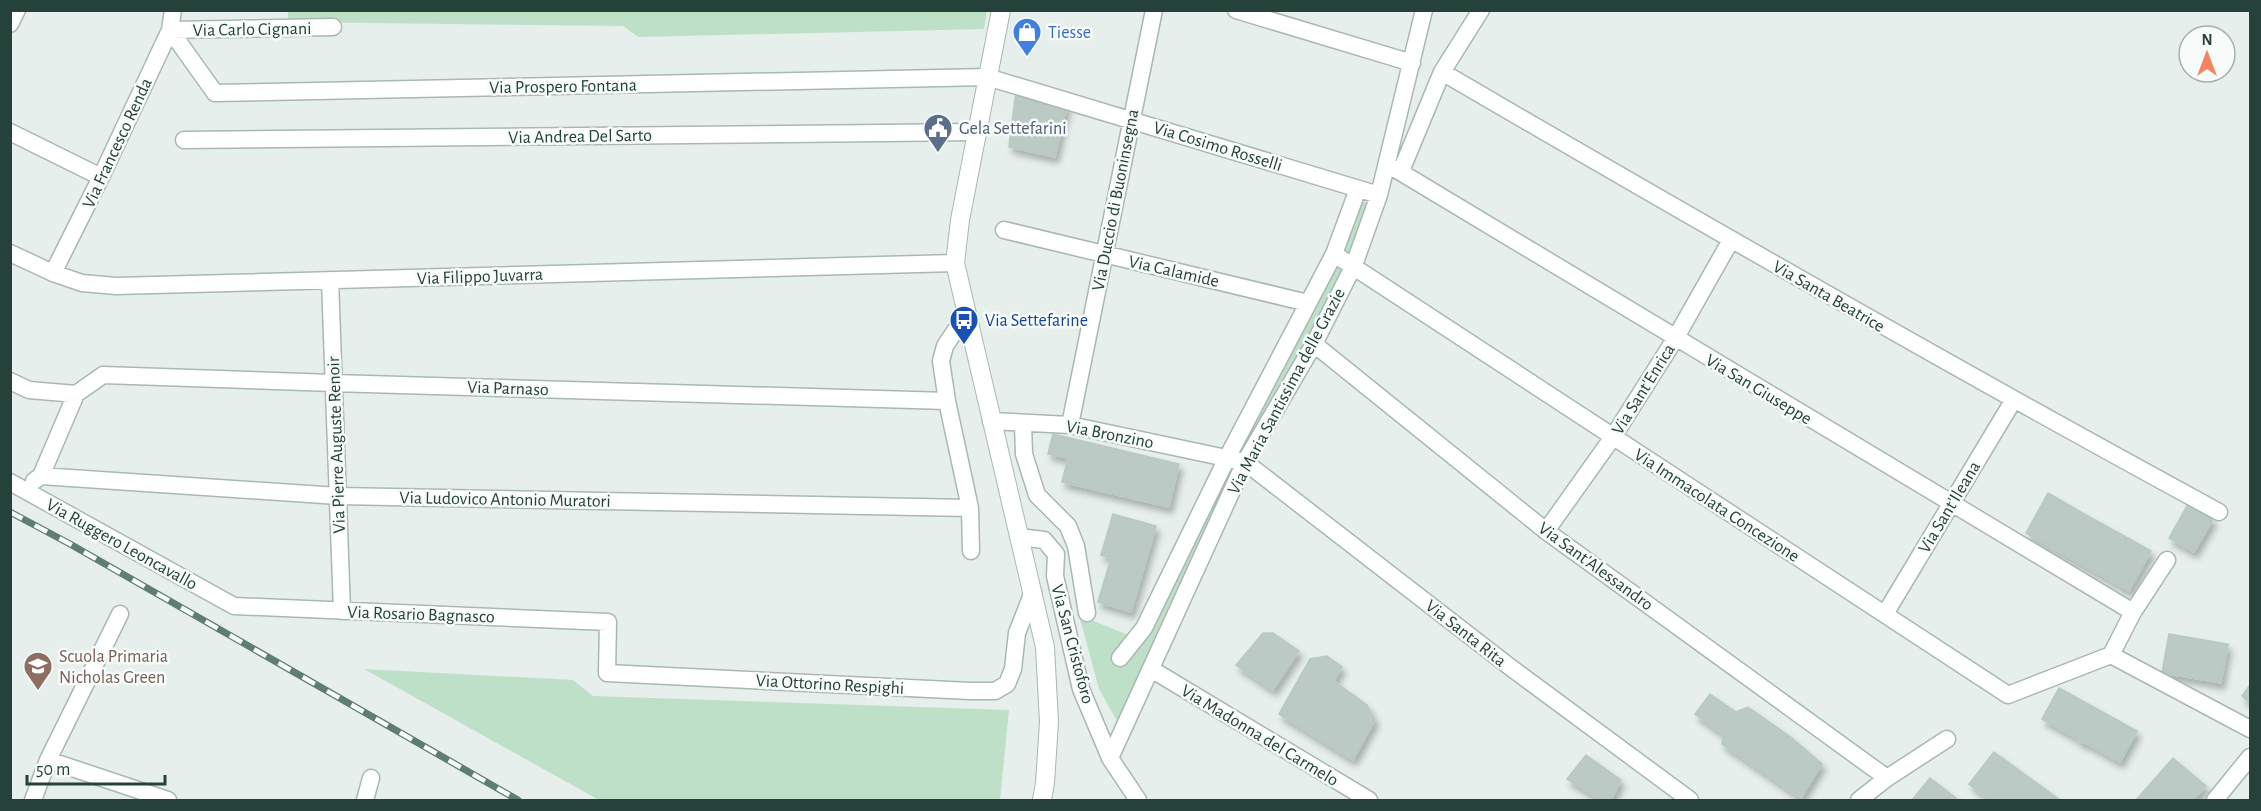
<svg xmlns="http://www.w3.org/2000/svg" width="2261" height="811" font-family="'Alegreya Sans',sans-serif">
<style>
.green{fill:#bfe0c8}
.building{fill:#bbcac4;stroke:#b8c9c2;stroke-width:1.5;filter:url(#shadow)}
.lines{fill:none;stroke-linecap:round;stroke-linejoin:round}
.minor-casing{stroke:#a8b8b2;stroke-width:19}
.tertiary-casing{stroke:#a8b8b2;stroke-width:20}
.minor{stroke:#fff;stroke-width:16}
.tertiary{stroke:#fff;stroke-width:18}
.rail-casing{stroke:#5f7d75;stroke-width:7}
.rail{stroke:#f7fbf9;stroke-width:4.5;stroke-dasharray:14;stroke-linecap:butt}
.labels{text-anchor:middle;stroke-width:5;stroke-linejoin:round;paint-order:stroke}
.street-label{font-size:18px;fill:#24423a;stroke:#f7fbf9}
.shop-label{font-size:18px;fill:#366cbe;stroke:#f7fbf9;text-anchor:start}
.service-label{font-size:18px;fill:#4e5e75;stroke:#f7fbf9;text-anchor:start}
.transit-label{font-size:18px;fill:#164399;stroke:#f7fbf9;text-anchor:start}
.education-label{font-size:18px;fill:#785e54;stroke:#f7fbf9;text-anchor:start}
</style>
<defs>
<filter id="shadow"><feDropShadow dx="3.5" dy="6" stdDeviation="3" flood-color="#0004"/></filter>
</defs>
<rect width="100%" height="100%" fill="#e6efeb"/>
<path class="green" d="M 288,10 L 987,11 L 984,29 L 638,37 L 623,26 L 288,22 Z
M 1362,201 L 1371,205 L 1350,253 L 1341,249 Z
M 1336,264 L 1346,270 L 1249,444 L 1242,439 Z
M 1227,468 L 1236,471 L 1117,721 L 1099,689 L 1079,615 L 1143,641 Z
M 364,669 L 573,680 L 593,696 L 1009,710 L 1000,800 L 599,800 Z"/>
<path class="building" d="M 1016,92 L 1067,105 L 1055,157 L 1009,147 Z
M 1053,434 L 1179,464 L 1169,507 L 1062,482 L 1068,458 L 1048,454 Z
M 2048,493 L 2086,515 L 2063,554 L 2026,533 Z
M 2188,504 L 2213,519 L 2194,552 L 2169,538 Z
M 1113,514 L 1156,526 L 1131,612 L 1098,602 L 1111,558 L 1101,555 Z
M 2086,515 L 2128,538 L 2106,578 L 2063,554 Z
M 2128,538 L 2151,551 L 2129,591 L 2106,578 Z
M 1263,633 L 1273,633 L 1299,651 L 1273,690 L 1236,665 Z
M 2169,634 L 2228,644 L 2221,683 L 2162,673 Z
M 1327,656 L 1342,667 L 1334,681 L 1367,705 L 1375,720 L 1353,760 L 1279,714 L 1310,659 Z
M 2250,685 L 2250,703 L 2242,696 Z
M 2059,688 L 2137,731 L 2120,762 L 2086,743 L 2081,743 L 2077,738 L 2042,719 Z
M 1710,694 L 1736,712 L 1748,707 L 1792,738 L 1822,764 L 1801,798 L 1722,744 L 1723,734 L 1695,714 Z
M 1994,752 L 2060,800 L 1991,800 L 1969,784 Z
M 1586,755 L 1621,780 L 1611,800 L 1602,800 L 1567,779 Z
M 2173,758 L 2206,786 L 2193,800 L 2136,800 Z
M 1930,778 L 1956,798 L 1954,800 L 1912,800 Z"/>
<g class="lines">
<g class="minor-casing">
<path id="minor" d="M 1236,10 L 1412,63
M 10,24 L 17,10
M 170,30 L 215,93 L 987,77 L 1379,195
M 170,30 L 333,27
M 1442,72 C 1699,222 1957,370 2219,512
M 10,132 L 101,177
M 184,140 L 977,132
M 1387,164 L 2133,612
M 1401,171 L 1442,72 L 1481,10
M 1004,230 L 1308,303
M 10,253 L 53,273 L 82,283 L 116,286 L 955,263
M 1334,254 L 2008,695 L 2111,655
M 53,273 L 101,177 L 170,30 L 173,10
M 330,280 L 342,611
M 968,323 L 955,331 L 945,346 L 941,361 L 947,401 L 970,508 L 971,551
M 1314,344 L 1546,531 L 1887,778
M 10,381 L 29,390 L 76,394 L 103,375 L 333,383 L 947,401
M 991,421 L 1070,425 L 1245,462 L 1510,667 L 1690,800
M 1023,423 L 1024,454 L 1037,495 L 1068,526 L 1076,546 L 1087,613
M 1070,425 L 1154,10
M 41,476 L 338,496 L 970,508
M 34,481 L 41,476 L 76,394
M 10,482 L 234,606 L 608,622 L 607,673 L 970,691 L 995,691 L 1007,684 L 1013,669 L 1017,633 L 1033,592
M 1546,531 L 1613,437 L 1675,339 L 1731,240
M 1019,537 L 1044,540 L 1056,554 L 1055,576 L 1081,689 L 1110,758 L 1138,800
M 2167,560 L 2133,612 L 2111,655 L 2250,729
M 1885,614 L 2013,401
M 1120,658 L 1144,628 L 1227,458 L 1334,254 L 1358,189
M 1151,669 L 1369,800
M 1110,758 L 1245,462 L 1314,344 L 1354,265 L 1379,195 L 1424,10
M 48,760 L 168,800
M 33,800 L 48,760 L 120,614
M 365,800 L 371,778
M 1859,800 L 1887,778 L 1947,739
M 2215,800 L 2250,757"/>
</g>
<g class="tertiary-casing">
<path id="tertiary" d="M 1001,10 L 960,220 L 955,263 L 1045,647 L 1049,722 L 1045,783 L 1042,800"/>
</g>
<use href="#minor" class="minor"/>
<use href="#tertiary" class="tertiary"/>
<g class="rail-casing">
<path id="rail" d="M 10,512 L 70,544 L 518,800"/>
</g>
<use href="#rail" class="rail"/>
</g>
<defs>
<g id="shop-pin" transform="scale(1.5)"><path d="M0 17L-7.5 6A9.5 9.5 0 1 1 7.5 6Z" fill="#3f7fe0" stroke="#f7fbf9"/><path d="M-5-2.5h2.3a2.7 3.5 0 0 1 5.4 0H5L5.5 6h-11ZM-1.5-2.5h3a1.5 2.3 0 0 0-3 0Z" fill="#fff"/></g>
<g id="civic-pin" transform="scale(1.5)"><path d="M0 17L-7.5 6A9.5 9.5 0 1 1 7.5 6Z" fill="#5c6f8a" stroke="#f7fbf9"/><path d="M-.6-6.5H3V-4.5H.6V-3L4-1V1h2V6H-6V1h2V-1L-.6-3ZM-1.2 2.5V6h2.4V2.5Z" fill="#fff"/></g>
<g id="bus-pin" transform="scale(1.5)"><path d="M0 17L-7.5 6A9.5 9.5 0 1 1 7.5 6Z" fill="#1a4fb4" stroke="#f7fbf9"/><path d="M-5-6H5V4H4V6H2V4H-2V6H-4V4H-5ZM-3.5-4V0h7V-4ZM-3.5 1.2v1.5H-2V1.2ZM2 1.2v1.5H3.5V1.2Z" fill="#fff"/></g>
<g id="school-pin" transform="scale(1.5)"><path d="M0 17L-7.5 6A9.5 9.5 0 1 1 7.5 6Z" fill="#8d6e63" stroke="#f7fbf9"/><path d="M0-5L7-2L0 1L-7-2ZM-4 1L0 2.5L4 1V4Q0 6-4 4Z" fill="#fff"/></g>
</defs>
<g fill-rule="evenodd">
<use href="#shop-pin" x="1027" y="32"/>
<use href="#civic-pin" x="938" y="128"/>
<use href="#bus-pin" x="964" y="320"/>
<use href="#school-pin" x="38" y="666"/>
</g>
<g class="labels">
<g class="street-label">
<text transform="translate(252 29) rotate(-1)" y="6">Via Carlo Cignani</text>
<text transform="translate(563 86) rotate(-1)" y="6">Via Prospero Fontana</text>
<text transform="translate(580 136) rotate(-1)" y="6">Via Andrea Del Sarto</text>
<text transform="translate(117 143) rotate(-65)" y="6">Via Francesco Renda</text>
<text transform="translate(1218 146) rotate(17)" y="6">Via Cosimo Rosselli</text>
<text transform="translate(1115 200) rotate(-79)" y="6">Via Duccio di Buoninsegna</text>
<text transform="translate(1174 271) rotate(13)" y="6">Via Calamide</text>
<text transform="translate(480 276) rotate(-2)" y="6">Via Filippo Juvarra</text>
<text transform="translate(1829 296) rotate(30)" y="6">Via Santa Beatrice</text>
<text transform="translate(508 388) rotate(2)" y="6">Via Parnaso</text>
<text transform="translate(1643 389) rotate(-58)" y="6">Via Sant'Enrica</text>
<text transform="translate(1759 389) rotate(31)" y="6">Via San Giuseppe</text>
<text transform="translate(1286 391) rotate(-62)" y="6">Via Maria Santissima delle Grazie</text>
<text transform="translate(1110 434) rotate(11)" y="6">Via Bronzino</text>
<text transform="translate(336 445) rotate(-92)" y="6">Via Pierre Auguste Renoir</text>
<text transform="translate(505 499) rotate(1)" y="6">Via Ludovico Antonio Muratori</text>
<text transform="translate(1717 505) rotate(33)" y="6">Via Immacolata Concezione</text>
<text transform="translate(1949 507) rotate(-59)" y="6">Via Sant'Ileana</text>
<text transform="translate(122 544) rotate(29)" y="6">Via Ruggero Leoncavallo</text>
<text transform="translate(1596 566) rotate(36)" y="6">Via Sant'Alessandro</text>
<text transform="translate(421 614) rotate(2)" y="6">Via Rosario Bagnasco</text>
<text transform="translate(1466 633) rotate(38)" y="6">Via Santa Rita</text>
<text transform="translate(1073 644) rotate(75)" y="6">Via San Cristoforo</text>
<text transform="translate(830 684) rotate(3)" y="6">Via Ottorino Respighi</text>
<text transform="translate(1260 735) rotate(31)" y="6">Via Madonna del Carmelo</text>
</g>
<g class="shop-label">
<text x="1048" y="38">Tiesse</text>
</g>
<g class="service-label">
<text x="959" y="134">Gela Settefarini</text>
</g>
<g class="transit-label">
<text x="985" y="326">Via Settefarine</text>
</g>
<g class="education-label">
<text x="59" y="662">Scuola Primaria<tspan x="59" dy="21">Nicholas Green</tspan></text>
</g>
</g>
<rect width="2261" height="811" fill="none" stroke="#24423a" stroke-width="24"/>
<g transform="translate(2207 54)"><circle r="28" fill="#f7fbf9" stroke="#a3b1ad" stroke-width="1.5"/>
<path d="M0-4.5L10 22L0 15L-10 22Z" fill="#f4845f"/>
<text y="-9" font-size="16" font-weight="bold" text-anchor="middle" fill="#24423a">N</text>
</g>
<path d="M27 775v9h138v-9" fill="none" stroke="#24423a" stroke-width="3"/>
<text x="36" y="775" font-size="18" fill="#24423a" stroke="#f7fbf9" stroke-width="4.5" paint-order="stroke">50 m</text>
</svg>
